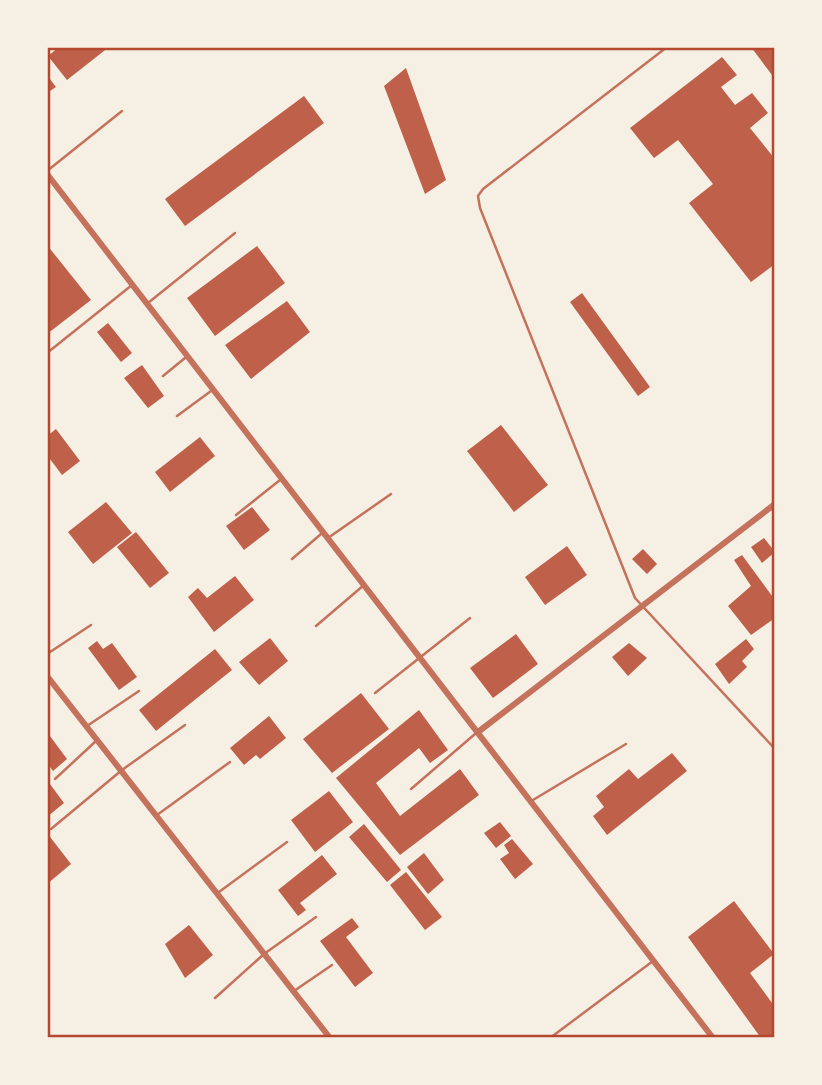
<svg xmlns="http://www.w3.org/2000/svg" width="822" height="1085" font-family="Literata,serif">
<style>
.building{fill:#bf614a}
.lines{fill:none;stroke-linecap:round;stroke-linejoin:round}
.service{stroke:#c5725c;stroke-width:2.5}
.minor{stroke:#c5725c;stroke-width:6}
.neatline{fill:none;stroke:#b5482f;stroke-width:2.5}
</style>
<rect width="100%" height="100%" fill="#f6efe4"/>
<path class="building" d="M 59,47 L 109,47 L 67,80 L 48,56 Z
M 751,47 L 775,47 L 775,79 Z
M 722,57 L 737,75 L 721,87 L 735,105 L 752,93 L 768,113 L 750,128 L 775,159 L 775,264 L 751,282 L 689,203 L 713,184 L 678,140 L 654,158 L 630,128 Z
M 406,68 L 446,180 L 425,194 L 384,86 Z
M 47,75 L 56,87 L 47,93 Z
M 304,96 L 324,123 L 185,226 L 165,199 Z
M 47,245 L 91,300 L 47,334 Z
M 257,246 L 285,283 L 215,336 L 187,298 Z
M 582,293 L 650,387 L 638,396 L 570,302 Z
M 287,301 L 310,332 L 251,379 L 225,345 Z
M 108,323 L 132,353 L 121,362 L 97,332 Z
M 142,365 L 164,396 L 148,408 L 124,378 Z
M 501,425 L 548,485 L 514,512 L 467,451 Z
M 56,429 L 80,461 L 62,475 L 47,455 L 47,436 Z
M 200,437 L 215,456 L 170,492 L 155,472 Z
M 106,502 L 132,533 L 93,564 L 68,532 Z
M 252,507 L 270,530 L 244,550 L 226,526 Z
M 136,532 L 169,573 L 150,588 L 117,547 Z
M 764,538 L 775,552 L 762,563 L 751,547 Z
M 567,546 L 587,575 L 545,605 L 525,577 Z
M 643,549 L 657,564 L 647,574 L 632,559 Z
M 742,555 L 775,600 L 775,618 L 751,635 L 728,606 L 751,586 L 734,560 Z
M 235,576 L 254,600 L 214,632 L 188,597 L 198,588 L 207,598 Z
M 516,634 L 538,664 L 493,698 L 470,668 Z
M 270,638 L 288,661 L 259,685 L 239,662 Z
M 746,639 L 754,649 L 742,661 L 747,667 L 729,684 L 715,664 Z
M 97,641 L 103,649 L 112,643 L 137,677 L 119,690 L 88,648 Z
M 629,643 L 647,658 L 628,676 L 612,657 Z
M 215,649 L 232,670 L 156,731 L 139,710 Z
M 361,693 L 389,729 L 332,773 L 303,739 Z
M 419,710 L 448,750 L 430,763 L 419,748 L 376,783 L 400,816 L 460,769 L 479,795 L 400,855 L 336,778 Z
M 269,716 L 286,738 L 260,759 L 256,755 L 244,765 L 230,748 Z
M 47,732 L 67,759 L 53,771 L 47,763 Z
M 672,753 L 687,771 L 607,835 L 593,816 L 604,807 L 596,796 L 629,769 L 638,779 Z
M 47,780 L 64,803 L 47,817 Z
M 329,791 L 353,822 L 315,852 L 291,820 Z
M 500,822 L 511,836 L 496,848 L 484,833 Z
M 364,824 L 401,870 L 387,882 L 349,837 Z
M 47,833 L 71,864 L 47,884 Z
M 512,839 L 533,864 L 515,879 L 500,859 L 509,853 L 504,845 Z
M 424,853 L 444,880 L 428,894 L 407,867 Z
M 322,855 L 337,874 L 300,903 L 306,910 L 298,916 L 278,890 Z
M 406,872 L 442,917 L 425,930 L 390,885 Z
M 734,901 L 774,954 L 750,973 L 775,1007 L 775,1038 L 761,1038 L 688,937 Z
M 352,918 L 359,927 L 346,937 L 373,973 L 355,987 L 320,941 Z
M 189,925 L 213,955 L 185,978 L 165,944 Z"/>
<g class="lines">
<path class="service" d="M 667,47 L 483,189 L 478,196 L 480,208 L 635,598 L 775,749
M 47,171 L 122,111
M 148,303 L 235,233
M 47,353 L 132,285
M 163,376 L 185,358
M 177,416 L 211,391
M 236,515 L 280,480
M 328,538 L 391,494
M 292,559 L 321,534
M 316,626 L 364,585
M 47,654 L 91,625
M 375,693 L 470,618
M 87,726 L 139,691
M 55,779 L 96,741
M 411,789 L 475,734
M 533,800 L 626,744
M 157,815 L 230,762
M 51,829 L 122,770 L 185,725
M 219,892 L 287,842
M 294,991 L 332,965
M 215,998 L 264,954 L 316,917
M 550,1038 L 653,961"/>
<path class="minor" d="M 47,174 L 713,1038
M 47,676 L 330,1038
M 478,732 L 775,504"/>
</g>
<rect width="822" height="1085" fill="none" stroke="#f6efe4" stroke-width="98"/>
<rect x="49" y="49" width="724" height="987" class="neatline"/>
</svg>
